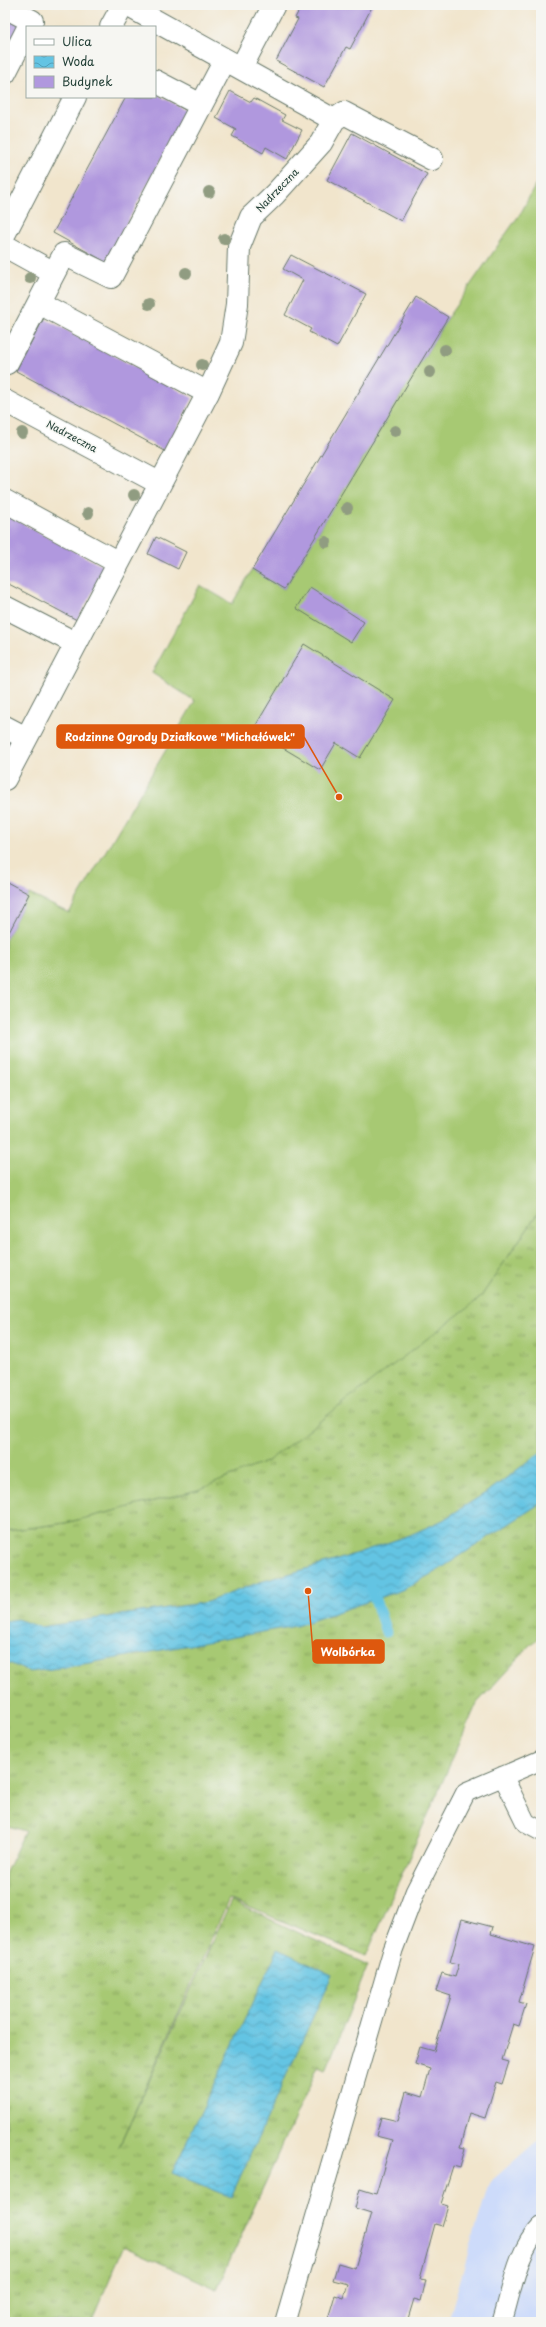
<svg xmlns="http://www.w3.org/2000/svg" width="546" height="2327" font-family="'Playpen Sans',sans-serif">
<style>
.built{fill:#cddbfa}
.grass{fill:url(#grass-tufts);stroke:#638354}
.garden{fill:#a7c973;stroke:#638354}
.water{fill:url(#water-waves);stroke:#42808c}
.lines{fill:none;stroke-linecap:round;stroke-linejoin:round}
.stream{stroke:#64c4e3;stroke-width:11}
.building{fill:#b098de}
.service-casing{stroke:#687869;stroke-width:21}
.minor-casing{stroke:#687869;stroke-width:24}
.service{stroke:#fff;stroke-width:19}
.minor{stroke:#fff;stroke-width:22}
.tree{fill:#909c81}
.labels{text-anchor:middle;stroke-width:3;stroke-linejoin:round;paint-order:stroke}
.street-label{font-size:10px;fill:#1f3d34;stroke:#f6f6f2}
.leader{fill:none;stroke:#de580e;stroke-width:1.5}
.callout-dot{fill:#de580e;stroke:#f6f6f2;stroke-width:1.5}
.callout{fill:#de580e;stroke:#de580e;stroke-width:1.5}
.callout-label{font-size:11px;text-anchor:middle;font-weight:bold;fill:#fff}
</style>
<defs>
<pattern id="grass-tufts" width="24" height="20" patternUnits="userSpaceOnUse"><rect width="24" height="20" fill="#a7c973"/><path d="M3 7l-1-3M5 7V3M7 7l1-3M15 17l-1-3M17 17v-4M19 17l1-3" fill="none" stroke="#87a45f"/></pattern>
<pattern id="water-waves" width="16" height="10" patternUnits="userSpaceOnUse"><rect width="16" height="10" fill="#64c4e3"/><path d="M0 5q4-4 8 0t8 0" fill="none" stroke="#52a0b9"/></pattern>
</defs>
<rect width="100%" height="100%" fill="#f6f6f2"/>
<filter id="ink" filterUnits="userSpaceOnUse"><feTurbulence type="fractalNoise" baseFrequency=".025" numOctaves="2"/><feDisplacementMap in="SourceGraphic" scale="8" xChannelSelector="R" yChannelSelector="G"/><feConvolveMatrix kernelMatrix="1 2 1 2 8 2 1 2 1" color-interpolation-filters="sRGB"/></filter>
<filter id="wash" filterUnits="userSpaceOnUse"><feTurbulence type="fractalNoise" baseFrequency=".012" numOctaves="4" result="noise"/><feDisplacementMap in="SourceGraphic" scale="16" xChannelSelector="R" yChannelSelector="G"/><feGaussianBlur stdDeviation="0.9" result="paint"/><feColorMatrix in="noise" values="0 0 0 0 0 0 0 0 0 0 0 0 0 0 0 0 0 1.4 0 .05"/><feComposite in="paint" operator="in"/></filter>
<g filter="url(#wash)">
<rect width="100%" height="100%" fill="#f1e5cc"/>
<path class="built" d="M 539,2139 L 541,2139 L 541,2322 L 448,2322 L 489,2183 Z"/>
<path class="grass" d="M 541,1208 L 541,1634 L 477,1703 L 366,1956 L 229,1899 L 119,2147 L 231,1901 L 368,1965 L 326,2070 L 318,2067 L 217,2289 L 124,2246 L 91,2322 L 20,2322 L 5,2317 L 5,1874 L 25,1831 L 5,1825 L 5,1531 L 65,1523 L 198,1490 L 480,1298 Z"/>
<path class="garden" d="M 541,174 L 541,1208 L 480,1298 L 268,1461 L 198,1490 L 65,1523 L 5,1531 L 5,940 L 29,894 L 69,913 L 195,701 L 152,673 L 200,585 L 232,604 L 252,570 L 284,589 L 448,317 L 522,211 Z"/>
<path class="water" d="M 541,1452 L 541,1503 L 437,1571 L 402,1590 L 296,1626 L 67,1667 L 29,1672 L 5,1661 L 5,1621 L 17,1619 L 40,1627 L 207,1602 L 260,1582 L 334,1561 L 410,1535 L 443,1520 L 490,1490 Z
M 278,1949 L 332,1975 L 231,2197 L 172,2173 Z"/>
<g class="lines">
<path class="stream" d="M 370,1585 L 386,1632"/>
</g>
<g id="blocks">
<path class="building" d="M 302,5 L 373,5 L 350,49 L 346,47 L 324,87 L 276,61 L 298,19 L 295,18 Z
M 5,16 L 21,24 L 5,54 Z
M 230,91 L 251,102 L 254,98 L 285,115 L 282,120 L 302,130 L 287,159 L 266,147 L 263,153 L 232,136 L 236,129 L 216,118 Z
M 155,93 L 187,111 L 106,262 L 53,233 L 126,97 L 155,97 Z
M 352,133 L 427,174 L 401,221 L 327,180 Z
M 291,255 L 366,294 L 337,347 L 309,332 L 311,329 L 285,315 L 303,280 L 283,269 Z
M 416,297 L 448,317 L 284,589 L 252,570 Z
M 44,318 L 193,398 L 165,451 L 16,371 Z
M 5,514 L 106,568 L 77,620 L 5,582 Z
M 156,537 L 186,552 L 178,569 L 148,554 Z
M 310,587 L 364,622 L 351,642 L 296,608 Z
M 304,644 L 395,700 L 360,758 L 336,743 L 320,770 L 253,730 Z
M 5,738 L 13,742 L 5,758 Z
M 5,881 L 29,894 L 5,940 Z
M 462,1919 L 493,1927 L 491,1934 L 535,1947 L 519,2002 L 526,2004 L 519,2026 L 513,2024 L 502,2060 L 509,2062 L 502,2084 L 496,2082 L 485,2118 L 469,2113 L 460,2147 L 465,2148 L 460,2168 L 453,2166 L 441,2204 L 448,2206 L 442,2226 L 435,2224 L 420,2279 L 426,2280 L 421,2301 L 414,2299 L 407,2322 L 327,2322 L 335,2295 L 344,2298 L 348,2284 L 333,2280 L 338,2263 L 355,2268 L 371,2213 L 355,2208 L 360,2189 L 376,2194 L 392,2140 L 376,2136 L 381,2117 L 398,2121 L 406,2092 L 422,2097 L 430,2069 L 415,2064 L 420,2047 L 434,2051 L 451,1996 L 436,1991 L 442,1973 L 455,1977 L 459,1964 L 450,1962 Z"/>
</g>
</g>
<g filter="url(#ink)">
<use href="#blocks" fill-opacity="0" stroke="#687869" stroke-width="1"/>
<g class="lines">
<g class="service-casing">
<path id="service" d="M 503,1776 L 526,1823 L 541,1831
M 285,2322 L 393,1950 L 415,1892 L 466,1792 L 541,1760
M 502,2322 C 512,2290 517,2251 541,2226"/>
</g>
<g class="minor-casing">
<path id="minor" d="M 5,7 L 32,21
M 111,27 L 123,5
M 241,68 L 274,5
M 5,73 L 27,30
M 155,81 L 201,105
M 334,120 L 344,113 L 432,159
M 5,233 L 75,97
M 5,246 L 54,273
M 39,303 L 208,393
M 7,363 L 64,254 L 111,277 L 225,60
M 5,401 L 159,483
M 5,501 L 117,562
M 5,607 L 75,643
M 5,727 L 26,738
M 5,779 L 208,393 L 231,343 L 237,304 L 239,247 L 251,217 L 275,194 L 321,143 L 334,120 L 127,5"/>
</g>
<use href="#service" class="service"/>
<use href="#minor" class="minor"/>
</g>
<g class="tree">
<circle cx="209" cy="192" r="6"/>
<circle cx="224" cy="239" r="6"/>
<circle cx="186" cy="273" r="6"/>
<circle cx="30" cy="278" r="6"/>
<circle cx="149" cy="304" r="6"/>
<circle cx="445" cy="350" r="6"/>
<circle cx="202" cy="365" r="6"/>
<circle cx="430" cy="372" r="6"/>
<circle cx="395" cy="431" r="6"/>
<circle cx="22" cy="433" r="6"/>
<circle cx="134" cy="495" r="6"/>
<circle cx="347" cy="508" r="6"/>
<circle cx="88" cy="513" r="6"/>
<circle cx="326" cy="542" r="6"/>
</g>
</g>
<g class="labels">
<g class="street-label">
<text transform="translate(277 190) rotate(-46)" y="4">Nadrzeczna</text>
<text transform="translate(72 436) rotate(28)" y="4">Nadrzeczna</text>
</g>
</g>
<path class="leader" d="M339 797L304 737M308 1591L313 1652"/>
<g class="callout-dot">
<circle cx="339" cy="797" r="4"/>
<circle cx="308" cy="1591" r="4"/>
</g>
<g class="callout">
<rect x="57" y="725" width="247" height="23" rx="4"/>
<rect x="313" y="1640" width="71" height="23" rx="4"/>
</g>
<g class="callout-label">
<text x="180" y="741">Rodzinne Ogrody Działkowe "Michałówek"</text>
<text x="348" y="1656">Wolbórka</text>
</g>
<rect width="546" height="2327" fill="none" stroke="#f6f6f2" stroke-width="20"/>
<rect x="26" y="26" width="130" height="72" fill="#f6f6f2" stroke="#a0aca6"/>
<rect x="34" y="39" width="20" height="6" fill="#ffffff" stroke="#a0aca6"/>
<text x="62" y="46" font-size="12" fill="#1f3d34">Ulica</text>
<rect x="34" y="56" width="20" height="12" fill="url(#water-waves)" stroke="#a0aca6"/>
<text x="62" y="66" font-size="12" fill="#1f3d34">Woda</text>
<rect x="34" y="76" width="20" height="12" fill="#b098de" stroke="#a0aca6"/>
<text x="62" y="86" font-size="12" fill="#1f3d34">Budynek</text>
</svg>
